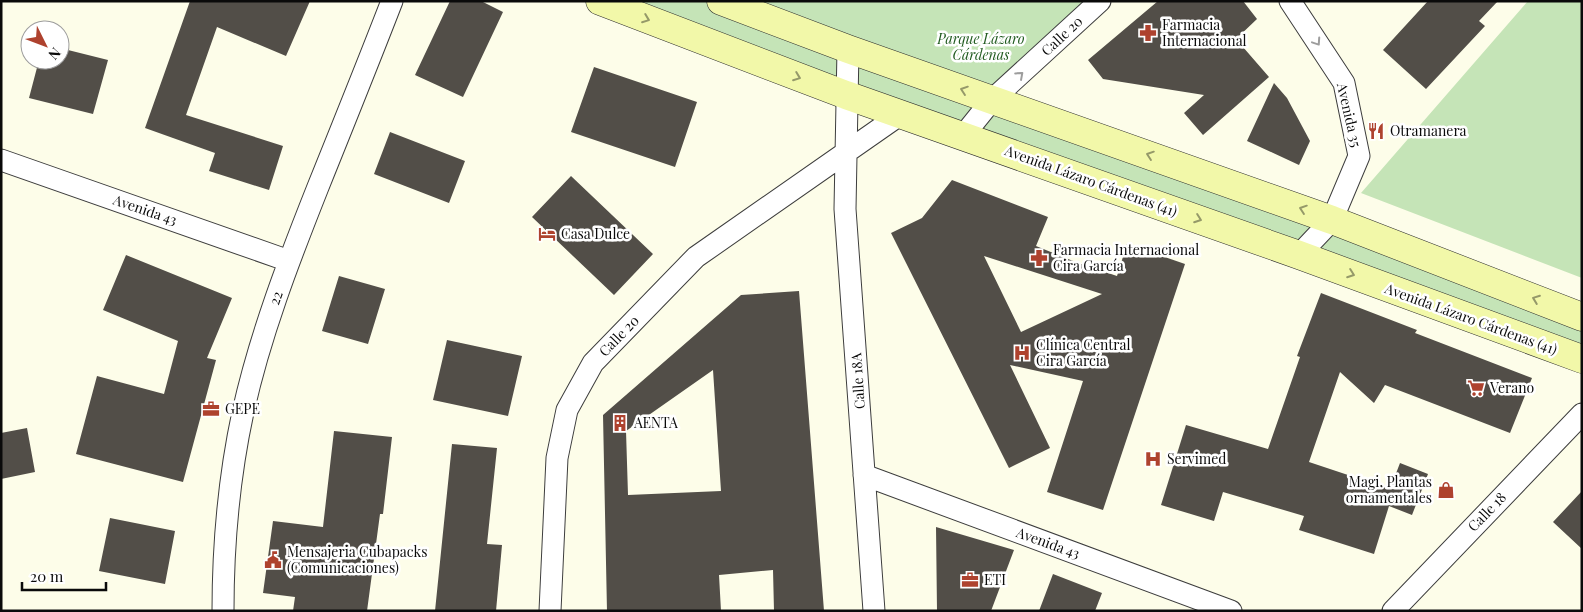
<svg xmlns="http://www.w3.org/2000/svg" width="1583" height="612" font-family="'Playfair Display',serif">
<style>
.green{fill:#c5e4b7}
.building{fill:#524e48;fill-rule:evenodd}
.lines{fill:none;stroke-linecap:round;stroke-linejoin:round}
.minor-casing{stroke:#3d3d3d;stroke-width:23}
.secondary-casing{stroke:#2c2c2c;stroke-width:29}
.minor{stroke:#fff;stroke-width:21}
.secondary{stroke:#f2f8a9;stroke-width:28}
.oneway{stroke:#959969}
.oneway2{stroke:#9d9d9d}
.labels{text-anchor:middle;stroke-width:5;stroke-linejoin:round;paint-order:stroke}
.poi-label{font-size:14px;fill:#0a0a0a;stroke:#fff;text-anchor:start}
.street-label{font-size:14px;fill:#0a0a0a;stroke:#fff}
.park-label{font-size:14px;font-style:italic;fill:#225c21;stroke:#fff}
</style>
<rect width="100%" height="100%" fill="#fdfde9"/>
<path class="green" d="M 582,1 L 1100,1 L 993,99 L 1582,317 L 1582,359 Z
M 1528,1 L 1582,1 L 1582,278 L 1361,193 Z"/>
<path class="building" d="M 190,1 L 310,1 L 286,56 L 217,27 L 186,115 L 283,146 L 269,190 L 209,171 L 215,153 L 145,128 Z
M 450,1 L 481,1 L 503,12 L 463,97 L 415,75 Z
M 1158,1 L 1243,1 L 1257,19 L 1236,39 L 1269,77 L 1203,135 L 1184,113 L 1204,95 L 1103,79 L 1088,60 Z
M 1428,1 L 1498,1 L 1479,21 L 1485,26 L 1426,89 L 1383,50 Z
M 60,48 L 108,60 L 93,114 L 29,98 L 39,60 L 60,60 Z
M 594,67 L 697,102 L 675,167 L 571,132 Z
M 1274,83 L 1287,98 L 1310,141 L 1299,165 L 1247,141 Z
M 390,132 L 465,161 L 449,203 L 374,174 Z
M 571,176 L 653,254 L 614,295 L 532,217 Z
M 952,180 L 1048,217 L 1036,246 L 1078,263 L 1117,276 L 1127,244 L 1185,264 L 1103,510 L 1047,492 L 1083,381 L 1010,365 L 1050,448 L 1009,468 L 891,233 L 922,218 ZM 984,256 L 1102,294 L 1021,332 Z
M 126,255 L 232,298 L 207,358 L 216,360 L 183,482 L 76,454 L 97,376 L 164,394 L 178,341 L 103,310 Z
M 339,276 L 385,289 L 368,344 L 322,331 Z
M 799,291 L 824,611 L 774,611 L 773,570 L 719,575 L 721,611 L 607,611 L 603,415 L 741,295 ZM 713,370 L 721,491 L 628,495 L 626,431 Z
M 1321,293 L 1417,330 L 1415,333 L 1532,378 L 1510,433 L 1385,385 L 1374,403 L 1340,372 L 1309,462 L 1390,489 L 1400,463 L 1428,474 L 1412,515 L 1389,506 L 1374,554 L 1299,530 L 1304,516 L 1223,492 L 1214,521 L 1161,505 L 1186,425 L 1268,449 L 1300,357 L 1297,356 Z
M 447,340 L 522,356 L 508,416 L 433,400 Z
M 27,428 L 35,472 L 1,479 L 1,433 Z
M 334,431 L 392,437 L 383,514 L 380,514 L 367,611 L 293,611 L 295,597 L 263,593 L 273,521 L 323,527 Z
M 452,444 L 497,448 L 487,544 L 502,545 L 496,611 L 435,611 Z
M 1582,491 L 1582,549 L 1553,522 Z
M 110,518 L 175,531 L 165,584 L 99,571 Z
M 936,527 L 1014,550 L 991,611 L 937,611 Z
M 1053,574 L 1102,593 L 1095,611 L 1039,611 Z"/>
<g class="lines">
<g class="minor-casing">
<path id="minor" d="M 1290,1 L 1344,83 L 1359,156 L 1332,220 L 1299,255
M 848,49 L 845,209 L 874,611
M 963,136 L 992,100 L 1100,1
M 1,160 L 289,261
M 864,475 L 1231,611
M 223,611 C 223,545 229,477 243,412 C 260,335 289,260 318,187 C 343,125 368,63 392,1
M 550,611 L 557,458 L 567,410 L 593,363 L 696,257 L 901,114
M 1393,611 L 1582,414"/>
</g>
<g class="secondary-casing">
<path id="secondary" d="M 600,1 L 846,95 L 1299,255 L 1582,359
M 721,1 L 848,49 L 1332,220 L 1582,317"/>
</g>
<use href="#minor" class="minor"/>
<use href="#secondary" class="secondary"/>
</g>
<defs><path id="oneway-chevron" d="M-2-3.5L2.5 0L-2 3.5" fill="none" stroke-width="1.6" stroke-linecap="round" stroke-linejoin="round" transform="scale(1.25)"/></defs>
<g class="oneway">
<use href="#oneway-chevron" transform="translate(646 19) rotate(21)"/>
<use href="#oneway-chevron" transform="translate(797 77) rotate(21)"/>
<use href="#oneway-chevron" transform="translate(964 90) rotate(-161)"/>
<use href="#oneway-chevron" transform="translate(1150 155) rotate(-161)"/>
<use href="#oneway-chevron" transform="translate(1303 209) rotate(-161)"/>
<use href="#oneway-chevron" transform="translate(1198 219) rotate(20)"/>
<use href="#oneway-chevron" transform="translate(1351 274) rotate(20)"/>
<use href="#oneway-chevron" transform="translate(1536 299) rotate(-159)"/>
</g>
<g class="oneway2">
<use href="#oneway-chevron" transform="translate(1317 42) rotate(56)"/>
<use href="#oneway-chevron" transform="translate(1020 75) rotate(-42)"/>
</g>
<defs>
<g id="pharmacy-bare" transform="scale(1.35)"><path d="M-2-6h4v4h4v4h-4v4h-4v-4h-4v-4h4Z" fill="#ae422e" stroke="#fff" stroke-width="2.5" paint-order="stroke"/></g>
<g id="restaurant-bare" transform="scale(1.35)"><path d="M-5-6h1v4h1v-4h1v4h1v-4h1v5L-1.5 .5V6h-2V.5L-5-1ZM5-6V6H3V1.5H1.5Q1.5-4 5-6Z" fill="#ae422e" stroke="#fff" stroke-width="2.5" paint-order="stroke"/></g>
<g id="hotel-bare" transform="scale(1.35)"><path d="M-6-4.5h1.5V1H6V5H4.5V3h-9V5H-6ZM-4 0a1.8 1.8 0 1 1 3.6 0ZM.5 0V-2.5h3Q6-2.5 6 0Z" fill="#ae422e" stroke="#fff" stroke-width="2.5" paint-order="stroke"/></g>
<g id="hospital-bare" transform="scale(1.35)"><path d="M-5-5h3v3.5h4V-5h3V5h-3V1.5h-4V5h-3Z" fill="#ae422e" stroke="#fff" stroke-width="2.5" paint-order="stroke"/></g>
<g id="supermarket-bare" transform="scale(1.35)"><path d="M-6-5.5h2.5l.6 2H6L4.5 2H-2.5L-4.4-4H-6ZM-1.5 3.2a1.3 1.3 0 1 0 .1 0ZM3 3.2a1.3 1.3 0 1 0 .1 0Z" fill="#ae422e" stroke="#fff" stroke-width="2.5" paint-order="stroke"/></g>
<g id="office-bare" transform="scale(1.35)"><path d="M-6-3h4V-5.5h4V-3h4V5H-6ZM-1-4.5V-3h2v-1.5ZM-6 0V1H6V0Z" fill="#ae422e" stroke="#fff" stroke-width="2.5" paint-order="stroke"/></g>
<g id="building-bare" transform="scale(1.35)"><path d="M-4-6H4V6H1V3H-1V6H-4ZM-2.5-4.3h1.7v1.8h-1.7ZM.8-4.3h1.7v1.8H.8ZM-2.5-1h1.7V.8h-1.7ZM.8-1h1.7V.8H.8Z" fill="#ae422e" stroke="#fff" stroke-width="2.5" paint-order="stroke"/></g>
<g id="shop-bare" transform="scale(1.35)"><path d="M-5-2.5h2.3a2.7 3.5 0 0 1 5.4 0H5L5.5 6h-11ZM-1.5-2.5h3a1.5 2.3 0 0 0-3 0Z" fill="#ae422e" stroke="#fff" stroke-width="2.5" paint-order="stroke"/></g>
<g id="civic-bare" transform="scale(1.35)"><path d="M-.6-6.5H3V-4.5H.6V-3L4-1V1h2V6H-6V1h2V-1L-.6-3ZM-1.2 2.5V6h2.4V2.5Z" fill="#ae422e" stroke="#fff" stroke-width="2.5" paint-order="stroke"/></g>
</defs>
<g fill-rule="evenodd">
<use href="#pharmacy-bare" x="1148" y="33"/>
<use href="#restaurant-bare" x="1376" y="131"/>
<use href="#hotel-bare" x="547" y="234"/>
<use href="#pharmacy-bare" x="1039" y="258"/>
<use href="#hospital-bare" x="1022" y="353"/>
<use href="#supermarket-bare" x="1476" y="388"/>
<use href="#office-bare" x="211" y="409"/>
<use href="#building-bare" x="620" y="423"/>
<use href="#hospital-bare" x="1153" y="459"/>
<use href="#shop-bare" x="1446" y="490"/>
<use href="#civic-bare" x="273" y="560"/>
<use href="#office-bare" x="970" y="580"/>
</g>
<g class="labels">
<g class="poi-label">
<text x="1162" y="30">Farmacia<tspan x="1162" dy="16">Internacional</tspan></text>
<text x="1390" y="136">Otramanera</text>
<text x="561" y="239">Casa Dulce</text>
<text x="1053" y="255">Farmacia Internacional<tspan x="1053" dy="16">Cira García</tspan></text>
<text x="1036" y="350">Clínica Central<tspan x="1036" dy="16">Cira García</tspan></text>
<text x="1490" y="393">Verano</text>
<text x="225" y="414">GEPE</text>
<text x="634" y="428">AENTA</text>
<text x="1167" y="464">Servimed</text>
<text x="1432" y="487" text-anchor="end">Magi. Plantas<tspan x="1432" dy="16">ornamentales</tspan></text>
<text x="287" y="557">Mensajeria Cubapacks<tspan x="287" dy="16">(Comunicaciones)</tspan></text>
<text x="984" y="585">ETI</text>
</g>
<g class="street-label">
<text transform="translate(1062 36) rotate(-43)" y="5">Calle 20</text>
<text transform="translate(1349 115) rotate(77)" y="5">Avenida 35</text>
<text transform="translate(1091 181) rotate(20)" y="5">Avenida Lázaro Cárdenas (41)</text>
<text transform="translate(145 210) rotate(19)" y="5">Avenida 43</text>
<text transform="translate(276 298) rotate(-71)" y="5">22</text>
<text transform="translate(1471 319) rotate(20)" y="5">Avenida Lázaro Cárdenas (41)</text>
<text transform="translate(619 336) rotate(-46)" y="5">Calle 20</text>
<text transform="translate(858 381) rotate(-94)" y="5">Calle 18A</text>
<text transform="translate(1487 512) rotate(-46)" y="5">Calle 18</text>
<text transform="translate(1048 543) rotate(20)" y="5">Avenida 43</text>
</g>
<g class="park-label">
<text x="981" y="44">Parque Lázaro<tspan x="981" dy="16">Cárdenas</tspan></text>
</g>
</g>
<rect width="1583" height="612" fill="none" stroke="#0a0a0a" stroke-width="5"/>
<g transform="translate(45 45) rotate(132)"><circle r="24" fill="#ffffff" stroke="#9d9d9d"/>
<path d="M0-4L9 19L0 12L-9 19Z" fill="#ae422e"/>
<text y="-8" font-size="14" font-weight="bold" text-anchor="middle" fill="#0a0a0a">N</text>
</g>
<path d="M22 582v8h84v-8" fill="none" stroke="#0a0a0a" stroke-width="2.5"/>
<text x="30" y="582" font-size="15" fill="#0a0a0a" stroke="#ffffff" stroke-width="4" paint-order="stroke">20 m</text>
</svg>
